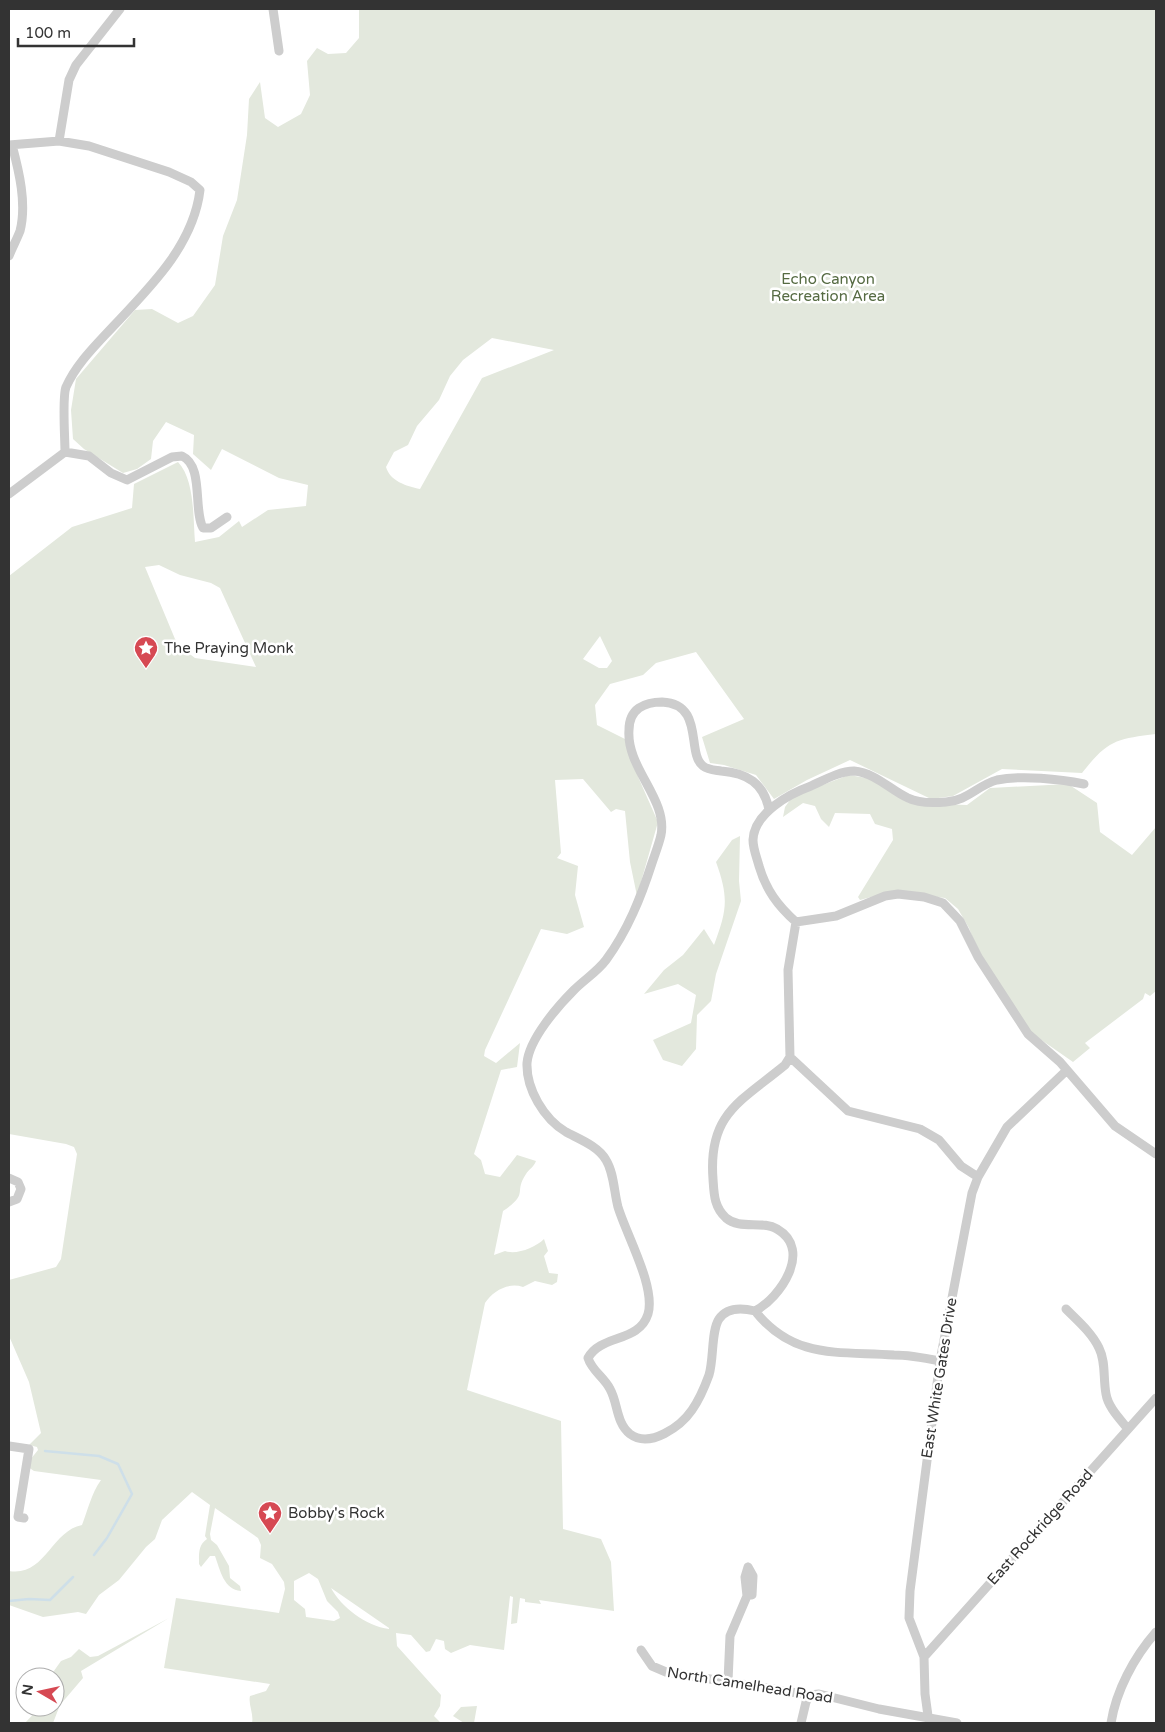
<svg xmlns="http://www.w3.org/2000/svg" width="1165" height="1732" font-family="'Varela Round',sans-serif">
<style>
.green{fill:#e3e8dd;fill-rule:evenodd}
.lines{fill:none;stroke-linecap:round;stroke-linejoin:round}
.stream{stroke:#cedfe9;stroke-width:2.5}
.street{stroke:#cdcdcd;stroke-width:9}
.labels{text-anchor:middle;stroke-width:5;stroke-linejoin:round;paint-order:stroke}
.park-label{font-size:15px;fill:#566b43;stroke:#fff}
.poi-label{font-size:15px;fill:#333;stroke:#fff;text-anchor:start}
.street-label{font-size:15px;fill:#333;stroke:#fff}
</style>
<rect width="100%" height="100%" fill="#fff"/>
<path class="green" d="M 359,9 L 1156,9 L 1156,734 C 1116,739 1108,740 1082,773 L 1002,769 L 953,796 L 931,799 L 850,760 L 807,780 L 774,799 L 756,775 L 724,765 L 710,763 L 702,737 L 744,719 L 696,652 L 656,663 L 643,675 L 610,684 L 595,705 L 597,725 L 625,739 L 639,779 L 658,822 L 637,896 L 630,862 L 625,811 L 616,809 L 611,812 L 583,779 L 555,780 L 561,853 L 557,858 L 578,866 L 575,895 L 584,927 L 567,934 L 541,929 L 485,1050 L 484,1056 L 496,1063 L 520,1043 L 517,1067 L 501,1070 L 474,1154 L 481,1160 L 485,1174 L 500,1177 L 517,1155 L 536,1161 C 534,1167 529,1169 526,1174 C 513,1193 530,1193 503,1211 L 494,1255 L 505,1251 C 516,1255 535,1248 544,1239 L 548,1251 L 544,1256 L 549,1273 L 558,1274 L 557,1282 L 552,1285 L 535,1281 L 523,1287 C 508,1282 493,1291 485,1303 L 467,1390 L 561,1421 L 563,1529 L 601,1539 L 611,1562 L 614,1611 L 539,1600 L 541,1604 L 525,1602 L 525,1599 L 520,1598 L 517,1623 L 511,1624 L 513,1597 L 510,1596 L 504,1650 L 470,1645 L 451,1653 L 445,1649 L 444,1641 L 436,1639 L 430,1651 L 426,1652 L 411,1635 L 396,1633 L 397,1646 L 441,1695 L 440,1706 L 434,1716 L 441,1723 L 252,1723 C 254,1714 248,1704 250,1696 L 266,1691 L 270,1684 L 164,1668 L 176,1598 L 279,1613 L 285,1589 L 284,1582 L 272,1564 L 260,1558 L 261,1545 L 258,1538 L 215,1508 L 210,1534 L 211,1540 L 217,1545 L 229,1566 L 230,1578 L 240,1586 L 241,1591 C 224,1590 220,1570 215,1556 L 210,1556 L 201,1567 L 199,1564 C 199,1554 198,1545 207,1539 L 205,1536 L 210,1505 L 192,1492 L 162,1520 L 155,1539 L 146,1547 L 119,1580 L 99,1595 L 86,1614 L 78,1612 L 43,1617 L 9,1605 L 9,1571 C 45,1577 51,1531 82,1525 C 88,1510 91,1494 101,1480 L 34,1471 L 28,1467 L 30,1460 L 38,1450 L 37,1447 L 29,1445 L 41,1433 L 29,1382 L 9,1336 L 9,1280 L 56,1267 L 61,1259 L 77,1154 L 74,1147 L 66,1144 L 9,1134 L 9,576 L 72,527 L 132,508 L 134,484 L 178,462 C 195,480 193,518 195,542 L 219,537 L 239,521 L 242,527 L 268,510 L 306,506 L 308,485 L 279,478 L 222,449 L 211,470 L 193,454 L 194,435 L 166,422 L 153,441 L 151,459 L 137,469 L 123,473 L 84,449 L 73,439 L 71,410 L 76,379 L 135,310 L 152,309 L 178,323 L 193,316 L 215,285 L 223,236 L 237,200 L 247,135 L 249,99 L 260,82 L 265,118 L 278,127 L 301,114 L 310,95 L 307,61 L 317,48 L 328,54 L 346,53 L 359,38 ZM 492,338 L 554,350 L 482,378 L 420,489 C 406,486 390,481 386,467 L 394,452 L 408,445 L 417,426 L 439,400 L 450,376 L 463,360 ZM 159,565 L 180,575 L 211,583 L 220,588 L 256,667 L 195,658 L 183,649 L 175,639 L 145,567 ZM 600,636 L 612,661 L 607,668 L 599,668 L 583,659 ZM 309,1573 L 318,1579 L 327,1601 L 338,1612 L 340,1618 L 334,1621 L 306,1617 L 305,1609 L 294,1600 L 294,1581 ZM 331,1588 L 389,1628 L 389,1629 C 366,1626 341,1607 331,1588 Z
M 849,775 L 872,779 L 909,803 L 967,805 L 990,788 L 1068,784 L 1097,803 L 1100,832 L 1132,855 L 1156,827 L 1156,991 L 1150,996 L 1145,993 L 1143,999 L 1085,1043 L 1090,1048 L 1073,1062 L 1030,1032 L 977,949 L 969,928 L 958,909 L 945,898 L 893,891 L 860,900 L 858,897 L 893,840 L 892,829 L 875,824 L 870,814 L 835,813 L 829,827 L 821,819 L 815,806 L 803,803 L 783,817 L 785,807 L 793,796 Z
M 740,836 L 739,881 L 741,901 L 716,974 L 711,1001 L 697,1015 L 696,1049 L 682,1066 L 663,1060 L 653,1040 L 691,1023 L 696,995 L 678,984 L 644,994 L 664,970 L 683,955 L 704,929 L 714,945 C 727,910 729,898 716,862 L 732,840 Z
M 169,1618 L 81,1671 L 83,1678 L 60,1705 L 53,1723 L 25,1723 L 40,1707 L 55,1707 L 55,1677 L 51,1675 L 61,1661 L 71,1657 L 79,1649 L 90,1657 L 98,1656 Z
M 477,1706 L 474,1723 L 464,1723 L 453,1716 L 461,1707 Z"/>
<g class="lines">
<path class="stream" d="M 45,1451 L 99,1456 L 118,1464 L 132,1494 L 107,1538 L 94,1555
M 9,1601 L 29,1599 L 50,1600 L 73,1577"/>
<path class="street" d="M 273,9 L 279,51
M 59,141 L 69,80 L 76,65 L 120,9
M 9,145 L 59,141 L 89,146 L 169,172 L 191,182 L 200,190 C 193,249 144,293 105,335 C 90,351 75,367 66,387 C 62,397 65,438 65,452 L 89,456 L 111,473 L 127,480 L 172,457 L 182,456 C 204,466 193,509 203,528 L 211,528 L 227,517
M 9,256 C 12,248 17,239 20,231 C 27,204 19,171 12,145
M 9,494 L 65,452
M 1084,784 C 1060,779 1022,775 997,780 C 978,785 967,801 946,802 C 935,803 918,803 908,798 C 890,790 876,773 854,771 C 840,771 824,780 811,786 C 789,794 754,813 753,840 C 753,849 757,858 759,866 C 766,890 778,906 796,922 L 836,916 L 885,896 L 898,894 L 924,897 L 943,903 L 960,921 L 978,957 L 1028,1034 L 1060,1062 L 1115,1126 L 1156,1154
M 790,1057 L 848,1111 L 920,1129 L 939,1140 L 961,1166 L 978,1177
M 9,1178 L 18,1182 L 21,1189 L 17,1199 L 9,1202
M 1066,1309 C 1078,1321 1092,1333 1099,1348 C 1106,1362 1103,1378 1106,1394 C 1108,1407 1120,1419 1128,1429
M 755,1311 C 743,1308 727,1307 719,1319 C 711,1331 714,1359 709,1375 C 705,1386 699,1400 692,1410 C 681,1426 650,1449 630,1434 C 616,1423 618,1403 610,1389 C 604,1377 592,1371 588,1358 C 601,1334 639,1343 648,1314 C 656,1287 626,1234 618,1207 C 614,1192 614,1173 606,1160 C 598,1146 579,1139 566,1132 C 544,1119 526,1089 527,1063 C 529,1039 558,1006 574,990 C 585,979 597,972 606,960 C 628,930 641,897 652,863 C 655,854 659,844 661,835 C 668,799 626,768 629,730 C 629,721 632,713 639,708 C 645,704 654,702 662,702 C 705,704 686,753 703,766 C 708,770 715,770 721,771 C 747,773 764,783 769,810
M 755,1311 C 780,1298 813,1250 777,1229 C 762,1220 740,1230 726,1218 C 714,1207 714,1194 713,1179 C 708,1114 740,1102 785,1065 L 790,1057 L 788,970 L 796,922
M 755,1311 C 794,1360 839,1351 894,1355 C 910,1355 925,1358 940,1361
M 9,1446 L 29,1449 L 18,1517 L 24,1518
M 748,1567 L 753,1576 L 752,1595
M 641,1650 L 652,1666 L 666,1672 L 810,1695 L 819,1694 L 879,1709 L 957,1723
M 924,1657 L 1156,1398
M 728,1681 L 730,1636 L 747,1596 L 745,1577 L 748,1567
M 801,1723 L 806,1702 L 810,1695
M 929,1723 L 925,1694 L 924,1657 L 909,1618 L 910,1591 L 940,1361 L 972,1193 L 978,1177 L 1007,1127 L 1067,1070
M 1111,1723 C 1116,1691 1134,1657 1156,1632"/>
</g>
<defs>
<g id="sight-pin" transform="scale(1.25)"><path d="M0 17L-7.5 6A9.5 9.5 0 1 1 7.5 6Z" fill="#d64953" stroke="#fff"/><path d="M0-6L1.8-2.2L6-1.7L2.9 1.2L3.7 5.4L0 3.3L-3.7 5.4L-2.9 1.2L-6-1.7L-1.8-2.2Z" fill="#fff"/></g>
</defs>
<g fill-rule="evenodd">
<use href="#sight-pin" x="146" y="648"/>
<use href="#sight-pin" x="270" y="1513"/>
</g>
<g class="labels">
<g class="park-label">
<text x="828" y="284">Echo Canyon<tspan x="828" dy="17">Recreation Area</tspan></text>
</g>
<g class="poi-label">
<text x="164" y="653">The Praying Monk</text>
<text x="288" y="1518">Bobby's Rock</text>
</g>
<g class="street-label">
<text transform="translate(939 1378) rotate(-81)" y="5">East White Gates Drive</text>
<text transform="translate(1040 1527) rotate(-48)" y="5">East Rockridge Road</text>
<text transform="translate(750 1685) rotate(9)" y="5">North Camelhead Road</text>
</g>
</g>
<rect width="1165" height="1732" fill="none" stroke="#333333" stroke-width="20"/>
<g transform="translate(40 1692) rotate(279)"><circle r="24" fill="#ffffff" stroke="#adadad"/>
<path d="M0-4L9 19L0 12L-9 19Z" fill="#d64953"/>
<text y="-8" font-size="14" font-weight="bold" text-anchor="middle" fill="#333333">N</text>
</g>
<path d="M18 38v8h116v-8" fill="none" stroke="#333333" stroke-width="2.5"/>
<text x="25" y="38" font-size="15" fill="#333333" stroke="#ffffff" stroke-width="4" paint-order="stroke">100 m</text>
</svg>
